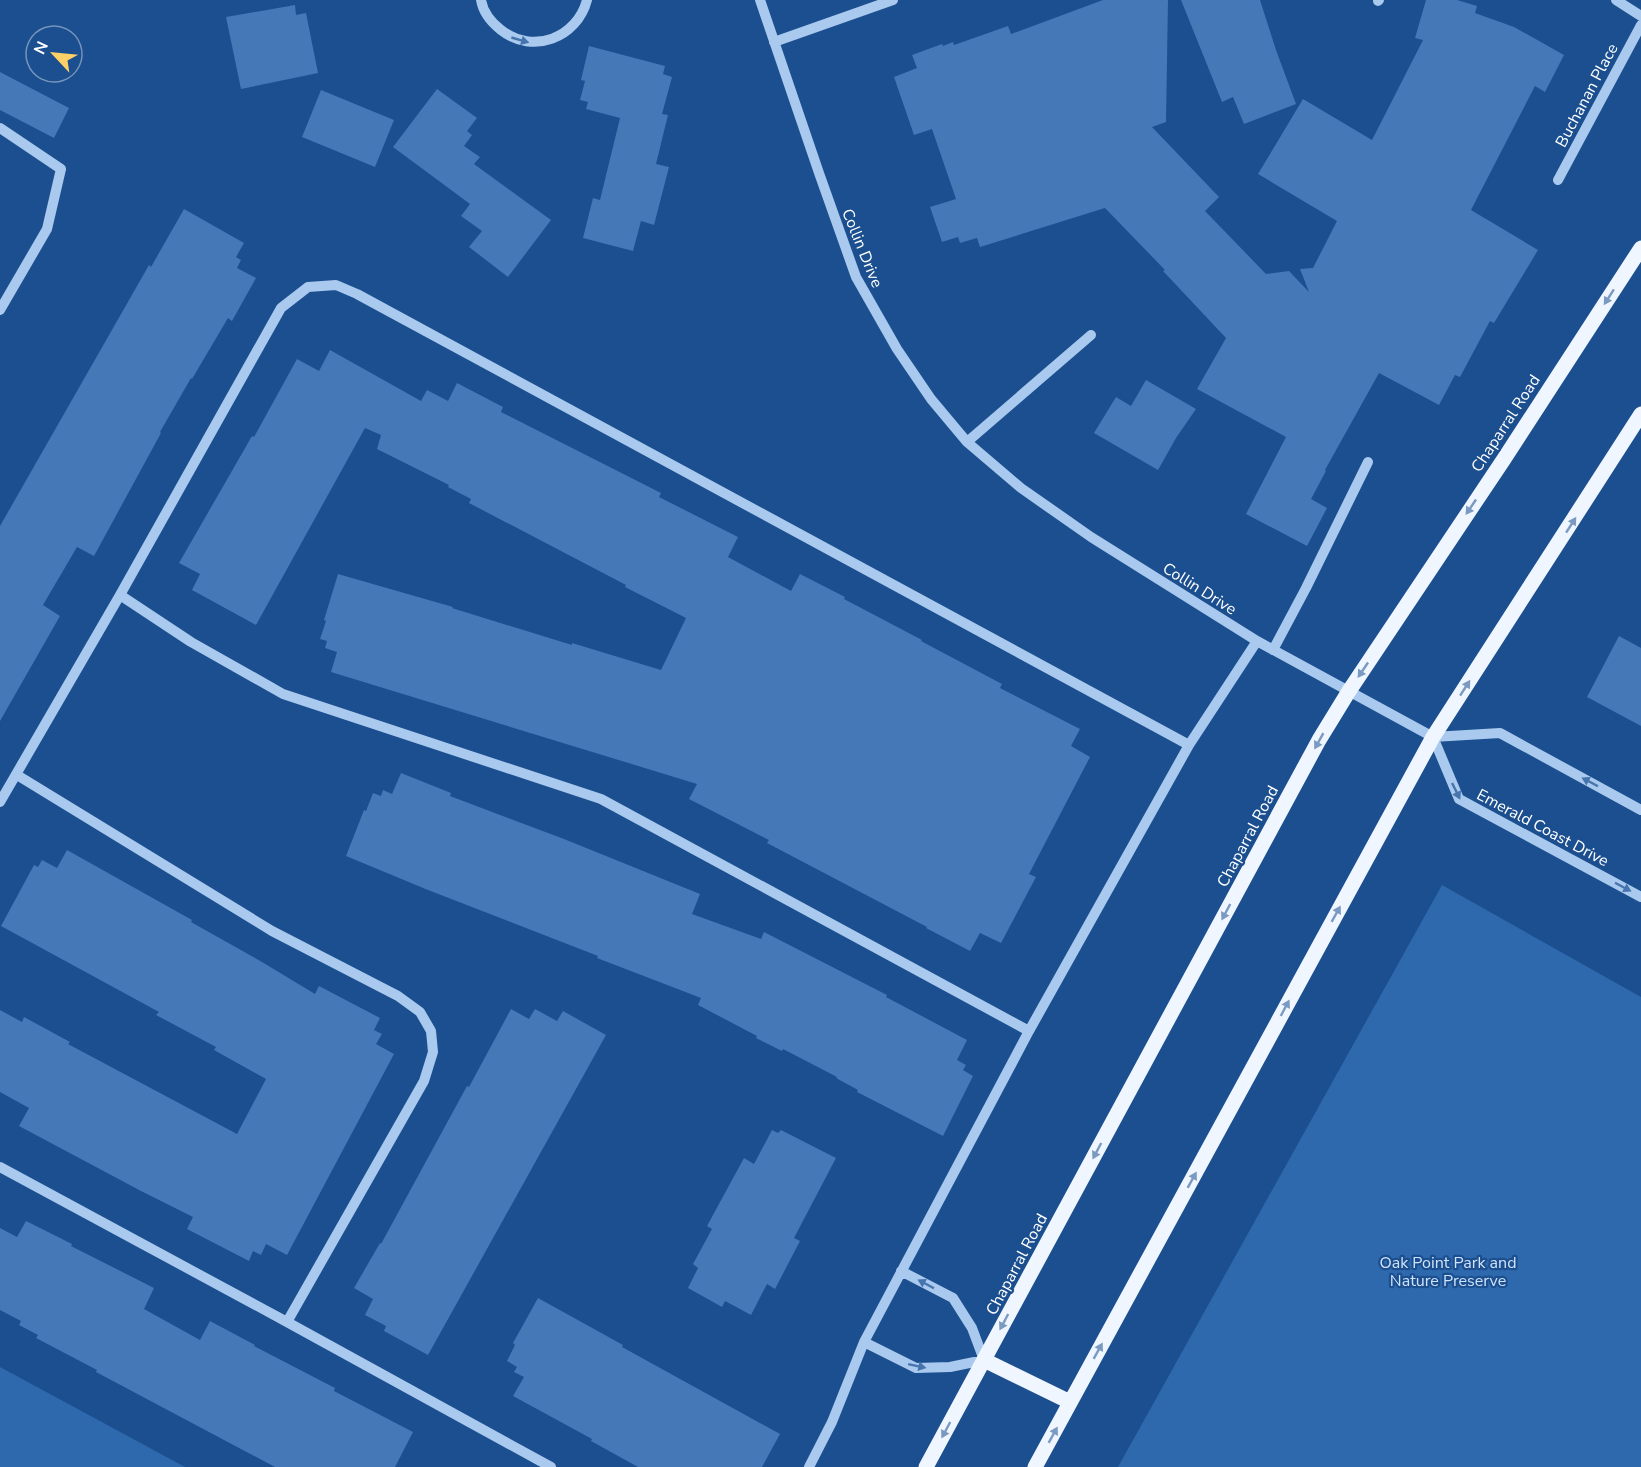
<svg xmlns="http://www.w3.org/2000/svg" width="1641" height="1467" font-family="'Nunito Sans',sans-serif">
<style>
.green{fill:#2e69ad}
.building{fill:#4478b7}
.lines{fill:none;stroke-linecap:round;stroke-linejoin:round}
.minor{stroke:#a9c9ee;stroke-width:10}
.major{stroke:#f0f6ff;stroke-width:15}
.oneway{fill:#4674ac}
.oneway2{fill:#7b9ac1}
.labels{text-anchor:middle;stroke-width:4.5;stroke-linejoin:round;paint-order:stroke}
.street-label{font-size:16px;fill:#fff;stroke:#1b4f8f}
.park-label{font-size:16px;fill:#cfe3fa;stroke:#1b4f8f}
</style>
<rect width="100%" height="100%" fill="#1b4f8f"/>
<path class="green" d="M 1442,885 L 1641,997 L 1641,1467 L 1118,1467 Z
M 0,1367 L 185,1467 L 0,1467 Z"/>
<path class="building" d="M 1103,0 L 1168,0 L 1166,122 L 1152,127 L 1219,197 L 1205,211 L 1266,274 L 1289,271 L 1309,292 L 1300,269 L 1313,268 L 1337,221 L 1258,174 L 1303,99 L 1372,140 L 1423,40 L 1415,38 L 1426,0 L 1457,0 L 1477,6 L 1475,13 L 1514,27 L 1564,55 L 1545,92 L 1535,86 L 1471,210 L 1538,250 L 1494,323 L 1490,321 L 1460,377 L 1455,375 L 1439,405 L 1379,373 L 1325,470 L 1326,471 L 1311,499 L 1327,508 L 1307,546 L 1246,514 L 1286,437 L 1197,389 L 1226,338 L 1163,271 L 1165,270 L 1105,208 L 980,247 L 977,238 L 960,243 L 958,237 L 942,242 L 930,207 L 956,199 L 932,129 L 914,135 L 894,77 L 917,68 L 912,55 L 942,44 L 943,46 L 953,42 L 954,45 L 1008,26 L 1011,34 Z
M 1181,0 L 1260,0 L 1276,50 L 1296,104 L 1244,124 L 1233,97 L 1222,102 Z
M 295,5 L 296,15 L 306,13 L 318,73 L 241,89 L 226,17 Z
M 589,46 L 665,66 L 663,74 L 672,77 L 662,114 L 668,115 L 656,164 L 669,167 L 654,225 L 641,221 L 633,251 L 583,238 L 593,198 L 600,200 L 620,118 L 586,109 L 588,102 L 580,100 L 585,81 L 581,80 Z
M 0,72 L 69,108 L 54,138 L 0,110 Z
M 437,89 L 477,118 L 467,131 L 472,135 L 464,146 L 480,157 L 474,164 L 551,220 L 508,277 L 469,247 L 482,231 L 461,216 L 470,204 L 393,147 Z
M 321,90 L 394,120 L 375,167 L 302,137 Z
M 184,209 L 244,243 L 236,257 L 241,260 L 237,268 L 256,278 L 232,321 L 228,318 L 192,379 L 191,378 L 160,432 L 161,433 L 94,556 L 77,547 L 43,605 L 60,616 L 0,721 L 0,526 L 149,265 L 151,267 Z
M 330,350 L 421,401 L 427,390 L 448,401 L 457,383 L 503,407 L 501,412 L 661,493 L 659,497 L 738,537 L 728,557 L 791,591 L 800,574 L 845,597 L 844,599 L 922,640 L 921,641 L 1002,684 L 1000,688 L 1080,729 L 1071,746 L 1090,757 L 1029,874 L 1036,877 L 1001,943 L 980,933 L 970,951 L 926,928 L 927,927 L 767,843 L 769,840 L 689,799 L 697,784 L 331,672 L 337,652 L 325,648 L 327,641 L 320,639 L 326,621 L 324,620 L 338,574 L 453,607 L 452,608 L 572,645 L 572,643 L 661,670 L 686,618 L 625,587 L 626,585 L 469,503 L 471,499 L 448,487 L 449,485 L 377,449 L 381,435 L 365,428 L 256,625 L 192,590 L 200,574 L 179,563 L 252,436 L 254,437 L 297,359 L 319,371 Z
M 1146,380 L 1196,409 L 1176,438 L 1158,470 L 1094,433 L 1116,397 L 1131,406 Z
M 1619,636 L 1641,648 L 1641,726 L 1587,697 Z
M 401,773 L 451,793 L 450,796 L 564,839 L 700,894 L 692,914 L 761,939 L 764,932 L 887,995 L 886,997 L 967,1040 L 957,1060 L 966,1065 L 963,1070 L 973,1076 L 943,1136 L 857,1092 L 858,1090 L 836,1078 L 837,1077 L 783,1049 L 782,1051 L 756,1038 L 757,1036 L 698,1005 L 701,998 L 597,958 L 598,956 L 428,890 L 346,856 L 364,810 L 366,811 L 373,793 L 381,796 L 383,790 L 392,794 Z
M 67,850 L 192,920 L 191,922 L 262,962 L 315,994 L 319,986 L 380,1018 L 374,1030 L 382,1034 L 376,1044 L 394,1054 L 287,1255 L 266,1244 L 261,1255 L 253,1251 L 249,1261 L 187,1229 L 193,1217 L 141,1191 L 19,1126 L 29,1108 L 0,1092 L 0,1010 L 22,1022 L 24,1017 L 70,1042 L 68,1044 L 237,1134 L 266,1079 L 214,1050 L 216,1047 L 156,1015 L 159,1012 L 1,926 L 34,865 L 38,867 L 42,860 L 57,868 Z
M 511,1009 L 529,1019 L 535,1009 L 557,1021 L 563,1011 L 606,1035 L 428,1355 L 384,1331 L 386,1326 L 365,1315 L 373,1299 L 354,1288 L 380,1243 L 381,1244 L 467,1086 L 469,1087 Z
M 772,1130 L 778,1133 L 781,1130 L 836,1158 L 794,1238 L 800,1241 L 775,1289 L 767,1284 L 751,1315 L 725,1301 L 722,1307 L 688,1288 L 698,1268 L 693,1264 L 712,1229 L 707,1226 L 744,1158 L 754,1164 Z
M 26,1221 L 72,1244 L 71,1246 L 154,1288 L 144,1309 L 200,1340 L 210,1321 L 255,1345 L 254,1346 L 335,1388 L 334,1391 L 413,1432 L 395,1467 L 275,1467 L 96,1372 L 97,1370 L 36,1338 L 38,1335 L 19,1325 L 21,1321 L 0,1310 L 0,1228 L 17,1237 Z
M 538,1298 L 623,1345 L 622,1347 L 780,1434 L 762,1467 L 638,1467 L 591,1441 L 592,1439 L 513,1396 L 524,1377 L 514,1372 L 517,1367 L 507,1361 L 515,1345 L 513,1343 Z"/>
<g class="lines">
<path class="minor" d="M 481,0 C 483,12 492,23 501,30 C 533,55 577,38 587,0
M 760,0 L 819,173 L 856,277 L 897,349 L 931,399 L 967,442 L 1021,488 L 1091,537 L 1257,641 L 1433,737 L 1500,733 L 1641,810
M 1616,0 L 1641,16
M 1378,1 L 1379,0
M 774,42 L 893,0
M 0,128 L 61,169 L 47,229 L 0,310
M 1558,180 L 1641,25
M 967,442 L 1091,335
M 120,595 L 191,642 L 283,694 L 601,799 L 1029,1031
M 1273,650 L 1306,588 L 1368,462
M 1433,737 L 1459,799 L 1641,897
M 17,775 L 272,931 L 398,996 L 420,1012 L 431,1031 L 433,1052 L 424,1081 L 287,1322
M 0,802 L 120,595 L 281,308 L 308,287 L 336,285 L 357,294 L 1189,745
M 0,1167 L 287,1322 L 551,1467
M 864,1342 L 916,1368 L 950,1367 L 984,1360 L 972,1328 L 953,1298 L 901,1271
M 809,1467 L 832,1422 L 864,1342 L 1029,1031 L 1189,745 L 1257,641"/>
<path class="major" d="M 984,1360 L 1070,1402
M 926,1467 L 1319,740 L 1349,691 L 1504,459 L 1641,248
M 1035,1467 L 1433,737 L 1641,414"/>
</g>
<defs><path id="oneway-solid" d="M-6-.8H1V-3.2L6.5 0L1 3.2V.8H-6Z" transform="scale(1.5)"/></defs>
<g class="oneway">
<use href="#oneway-solid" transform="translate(520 40) rotate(16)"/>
<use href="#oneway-solid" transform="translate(1590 782) rotate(-152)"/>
<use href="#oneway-solid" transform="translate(1456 791) rotate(64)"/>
<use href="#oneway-solid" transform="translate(1623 887) rotate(28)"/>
<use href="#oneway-solid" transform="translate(926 1284) rotate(-152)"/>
<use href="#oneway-solid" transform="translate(917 1366) rotate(12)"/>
</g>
<g class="oneway2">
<use href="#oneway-solid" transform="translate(1609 297) rotate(123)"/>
<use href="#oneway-solid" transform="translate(1471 507) rotate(124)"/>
<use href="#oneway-solid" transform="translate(1571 525) rotate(-57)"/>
<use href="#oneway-solid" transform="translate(1363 670) rotate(124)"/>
<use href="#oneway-solid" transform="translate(1465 688) rotate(-57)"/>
<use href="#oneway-solid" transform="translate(1319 741) rotate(119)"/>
<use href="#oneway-solid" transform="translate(1226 912) rotate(118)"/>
<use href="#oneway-solid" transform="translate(1336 914) rotate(-61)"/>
<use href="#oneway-solid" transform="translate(1285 1008) rotate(-62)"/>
<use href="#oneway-solid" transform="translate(1097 1151) rotate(118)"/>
<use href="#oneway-solid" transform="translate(1192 1180) rotate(-61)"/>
<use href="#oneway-solid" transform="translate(1004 1322) rotate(118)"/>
<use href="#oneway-solid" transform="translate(1098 1351) rotate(-61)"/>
<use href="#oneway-solid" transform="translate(946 1430) rotate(118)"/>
<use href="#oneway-solid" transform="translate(1053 1435) rotate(-61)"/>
</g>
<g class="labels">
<g class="street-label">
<text transform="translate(1586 95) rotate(-62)" y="6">Buchanan Place</text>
<text transform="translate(863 248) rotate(68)" y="6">Collin Drive</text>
<text transform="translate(1505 423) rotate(-57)" y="6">Chaparral Road</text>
<text transform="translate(1200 588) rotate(32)" y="6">Collin Drive</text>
<text transform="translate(1543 827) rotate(28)" y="6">Emerald Coast Drive</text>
<text transform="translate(1247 836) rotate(-62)" y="6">Chaparral Road</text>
<text transform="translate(1016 1264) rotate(-62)" y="6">Chaparral Road</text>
</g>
<g class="park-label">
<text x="1448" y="1268">Oak Point Park and<tspan x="1448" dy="18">Nature Preserve</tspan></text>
</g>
</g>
<g transform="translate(54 54) rotate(296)"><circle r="28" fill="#1b4f8f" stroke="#7695bc" stroke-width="1.5"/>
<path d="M0-4.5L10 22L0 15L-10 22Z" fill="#ffd166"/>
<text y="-9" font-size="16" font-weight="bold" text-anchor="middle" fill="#ffffff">N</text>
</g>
</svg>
